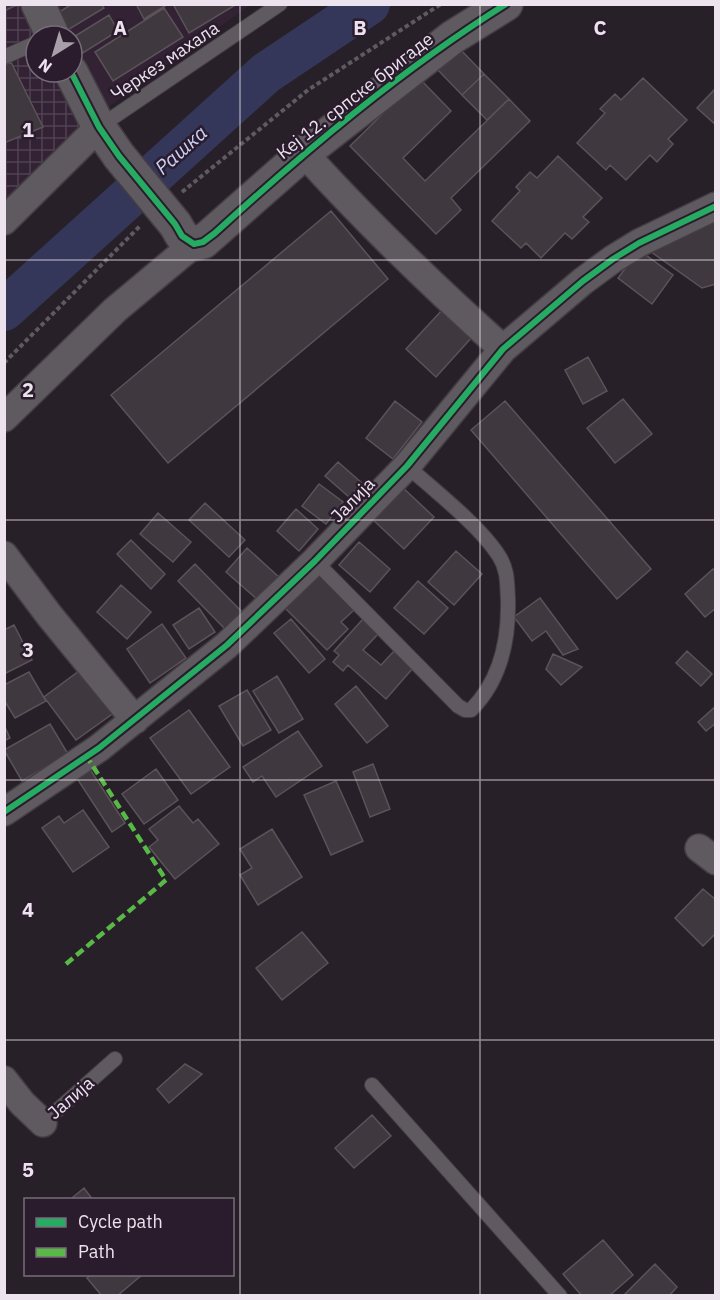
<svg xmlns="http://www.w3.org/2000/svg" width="720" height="1300" font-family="'IBM Plex Sans',sans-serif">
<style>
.built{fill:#322234}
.industrial{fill:url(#industrial-grid)}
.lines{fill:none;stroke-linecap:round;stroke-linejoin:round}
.river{stroke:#343759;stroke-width:42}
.building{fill:#3f383e;stroke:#5b5359;stroke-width:1.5}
.service-casing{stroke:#443d44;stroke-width:16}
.minor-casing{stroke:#443d44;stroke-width:30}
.tertiary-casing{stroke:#443d44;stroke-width:36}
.path{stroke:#5f5a5f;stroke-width:4;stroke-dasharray:4.5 3;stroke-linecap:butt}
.service{stroke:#5f5a60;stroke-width:14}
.minor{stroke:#5f5a60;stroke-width:27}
.tertiary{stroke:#5f5a60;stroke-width:33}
.tertiary-bridge-casing{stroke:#443d44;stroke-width:36;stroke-linecap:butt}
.tertiary-bridge{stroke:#5f5a60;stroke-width:33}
.quiet{stroke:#58b947;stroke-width:4.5;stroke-dasharray:9 4.5;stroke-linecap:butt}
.cycleway-casing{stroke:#2a1c2c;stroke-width:10}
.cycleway{stroke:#26ab63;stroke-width:6}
.grid{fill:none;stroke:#ece3ee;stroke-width:1.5;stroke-opacity:0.55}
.labels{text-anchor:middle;stroke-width:5;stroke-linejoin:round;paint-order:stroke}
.street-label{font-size:18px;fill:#ece3ee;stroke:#2a1c2c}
.water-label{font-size:20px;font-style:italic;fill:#c9d0f8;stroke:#2a1c2c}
.grid-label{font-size:20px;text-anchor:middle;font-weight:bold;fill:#ece3ee;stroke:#2a1c2c;stroke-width:5;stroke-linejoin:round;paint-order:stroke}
</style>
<defs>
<pattern id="industrial-grid" width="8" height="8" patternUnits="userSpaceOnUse" patternTransform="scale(1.5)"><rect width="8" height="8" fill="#322234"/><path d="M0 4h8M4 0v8" fill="none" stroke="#504252"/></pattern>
</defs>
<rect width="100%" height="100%" fill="#272028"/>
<path class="built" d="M 39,5 L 250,5 L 90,120 L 72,72 L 72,36 L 53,36 Z"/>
<path class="industrial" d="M 5,5 L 38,5 L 36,72 L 71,72 L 99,127 L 5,224 Z"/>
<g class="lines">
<path class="river" d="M 4,310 L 266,73 L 369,4"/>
</g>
<path class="building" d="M 4,4 L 14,4 L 15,6 L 4,11 Z
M 72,4 L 101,4 L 104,8 L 66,31 L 56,14 Z
M 136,4 L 163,4 L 165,6 L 144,19 Z
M 173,4 L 237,4 L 189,33 Z
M 164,8 L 183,37 L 113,81 L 95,52 Z
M 109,15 L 118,31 L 78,56 L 72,45 L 72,38 Z
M 459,48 L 484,74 L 462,95 L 437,69 Z
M 11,62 L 43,127 L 4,143 L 4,65 Z
M 484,74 L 509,99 L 487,120 L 462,95 Z
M 419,78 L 451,111 L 403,158 L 425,181 L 509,99 L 530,121 L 451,198 L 461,210 L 436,234 L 350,146 Z
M 643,78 L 687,120 L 668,139 L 673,144 L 657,162 L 650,155 L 626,180 L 610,165 L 606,170 L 577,143 L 605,113 L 600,109 L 615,94 L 621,100 Z
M 716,88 L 716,125 L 697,108 Z
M 558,156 L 602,198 L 583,217 L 589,222 L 572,239 L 565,233 L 541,258 L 526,243 L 521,248 L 492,221 L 520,191 L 516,187 L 530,172 L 537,178 Z
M 331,211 L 388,279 L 168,463 L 111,395 Z
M 716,218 L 716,284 L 702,288 L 647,249 Z
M 639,250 L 673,275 L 652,304 L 618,278 Z
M 443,309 L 473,336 L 436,377 L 406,349 Z
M 588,357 L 607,391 L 583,404 L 565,370 Z
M 623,399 L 652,434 L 615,463 L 587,428 Z
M 395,401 L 422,422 L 393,459 L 366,438 Z
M 505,401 L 651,569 L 617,599 L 471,430 Z
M 338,462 L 362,483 L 349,497 L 325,476 Z
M 319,484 L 343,502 L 326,524 L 302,506 Z
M 400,485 L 434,517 L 404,549 L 370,517 Z
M 205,503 L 245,540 L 229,557 L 189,520 Z
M 296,509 L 318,529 L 299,551 L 277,531 Z
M 158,513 L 191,542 L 173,562 L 140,534 Z
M 131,540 L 165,574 L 151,589 L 117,554 Z
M 359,542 L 390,569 L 370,592 L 339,565 Z
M 247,548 L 280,578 L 259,601 L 226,572 Z
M 456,551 L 482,574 L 454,605 L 428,582 Z
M 195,564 L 242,612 L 225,629 L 178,581 Z
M 713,569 L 716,572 L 716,608 L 705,617 L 685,594 Z
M 319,574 L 355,609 L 341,622 L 348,629 L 327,650 L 285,608 Z
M 418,581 L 448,608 L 424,634 L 394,608 Z
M 121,585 L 151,612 L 127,639 L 97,612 Z
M 540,598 L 578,649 L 563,655 L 546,631 L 532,641 L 514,617 Z
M 199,608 L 215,632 L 189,649 L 173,625 Z
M 291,619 L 325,659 L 309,673 L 274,633 Z
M 363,619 L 379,633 L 363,650 L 381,665 L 394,651 L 413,668 L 386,699 L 348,665 L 343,671 L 333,662 L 339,655 L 334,651 Z
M 162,624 L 186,658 L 150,683 L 127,649 Z
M 14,625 L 32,660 L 4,674 L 4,630 Z
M 687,651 L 712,674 L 701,686 L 676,663 Z
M 553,654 L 582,667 L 561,685 L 546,669 Z
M 83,668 L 115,712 L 76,740 L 44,697 Z
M 29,672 L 46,701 L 15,718 L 4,700 L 4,685 Z
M 277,676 L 303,719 L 279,733 L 253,691 Z
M 356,686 L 388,726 L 367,743 L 335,704 Z
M 247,690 L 271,730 L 243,746 L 219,706 Z
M 716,706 L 716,723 L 706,731 L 698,722 Z
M 189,710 L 230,767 L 191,794 L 150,738 Z
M 50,724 L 68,754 L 22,781 L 4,750 Z
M 4,725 L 10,738 L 4,741 Z
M 298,731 L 322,766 L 276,797 L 262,776 L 253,782 L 243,767 Z
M 373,764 L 390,809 L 370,817 L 353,772 Z
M 89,768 L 125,823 L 112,832 L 76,777 Z
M 156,769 L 178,800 L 144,824 L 122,794 Z
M 336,781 L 363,841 L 331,855 L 304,795 Z
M 179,806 L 193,823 L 198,819 L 219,844 L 175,879 L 149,847 L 158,840 L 149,829 Z
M 83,810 L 109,847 L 73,872 L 42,828 L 59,816 L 64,823 Z
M 272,829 L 302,877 L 258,905 L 240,875 L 252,868 L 240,849 Z
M 703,889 L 716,900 L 716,933 L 703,946 L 675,918 Z
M 302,932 L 328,963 L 282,1000 L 256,968 Z
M 185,1064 L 202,1074 L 169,1103 L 157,1089 Z
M 372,1115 L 391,1136 L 354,1168 L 335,1148 Z
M 84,1188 L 93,1200 L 73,1200 L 72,1198 Z
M 603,1240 L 633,1275 L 609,1296 L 582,1296 L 563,1274 Z
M 655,1264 L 677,1287 L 669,1296 L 623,1296 Z
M 92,1274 L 143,1274 L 117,1296 L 102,1296 L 87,1278 Z"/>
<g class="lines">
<g class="service-casing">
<path id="service" d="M 4,57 L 36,43
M 99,127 L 280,4
M 315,561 L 458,706 L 465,710 L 471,710 C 501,680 509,641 508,600 C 507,583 508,570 499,556 C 480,526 434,490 407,466
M 372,1085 L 560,1296
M 43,1123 L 115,1059"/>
</g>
<g class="minor-casing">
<path id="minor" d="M 304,153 C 366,222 434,287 503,349
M 4,221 L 99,127
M 4,418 L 115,310 L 194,244
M 4,555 L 49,615 L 135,720
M 4,812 L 99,748 L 227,645 L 315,561 L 407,466 L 503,349 L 583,281 L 613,259 L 639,243 L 716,206
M 699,848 L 716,861
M 4,1080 L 22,1103 L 43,1123"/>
</g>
<g class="tertiary-casing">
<path id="tertiary" d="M 38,4 L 53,36
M 71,72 L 99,127 L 119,156
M 175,224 L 182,236 L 194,244 L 203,242 L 304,153 L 453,37 L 506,4"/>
</g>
<path class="path" d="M 182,192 L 308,90 L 441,4
M 4,363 L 141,225"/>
<use href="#service" class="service"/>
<use href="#minor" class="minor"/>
<use href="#tertiary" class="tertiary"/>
<g class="tertiary-bridge-casing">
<path id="tertiary-bridge" d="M 119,156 L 175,224"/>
</g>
<use href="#tertiary-bridge" class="tertiary-bridge"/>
<path class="quiet" d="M 66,964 L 166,880 L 87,757"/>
<g class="cycleway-casing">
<path id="cycleway" d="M 71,72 L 99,127 L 119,156 L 175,224 L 182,236 L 194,244 L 203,242 L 215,233 C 306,150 401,70 506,4
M 4,812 L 99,748 L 227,645 L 315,561 L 407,466 L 503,349 L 583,281 L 613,259 L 639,243 L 716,206"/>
</g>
<use href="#cycleway" class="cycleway"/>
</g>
<path class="grid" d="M 240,4 L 240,1296M 480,4 L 480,1296M 4,260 L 716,260M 4,520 L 716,520M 4,780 L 716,780M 4,1040 L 716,1040"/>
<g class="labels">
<g class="street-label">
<text transform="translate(165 61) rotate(-34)" y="6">Черкез махала</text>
<text transform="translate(355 96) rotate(-38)" y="6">Кеј 12. српске бригаде</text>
<text transform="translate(353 500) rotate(-46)" y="6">Јалија</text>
<text transform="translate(71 1098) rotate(-41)" y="6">Јалија</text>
</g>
<g class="water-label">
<text transform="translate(181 150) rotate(-42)" y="7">Рашка</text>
</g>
</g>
<g class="grid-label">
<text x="120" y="35">A</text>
<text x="360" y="35">B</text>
<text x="600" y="35">C</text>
<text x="28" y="137">1</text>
<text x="28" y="397">2</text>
<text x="28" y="657">3</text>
<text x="28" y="917">4</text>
<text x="28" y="1177">5</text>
</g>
<rect width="720" height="1300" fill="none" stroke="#ece3ee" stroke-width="12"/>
<rect x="24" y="1198" width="210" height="78" fill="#2a1c2c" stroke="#786c7a" stroke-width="1.5"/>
<rect x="36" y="1218" width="30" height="9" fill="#26ab63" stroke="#786c7a" stroke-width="1.5"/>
<text x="78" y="1228" font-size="18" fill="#ece3ee">Cycle path</text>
<rect x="36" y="1248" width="30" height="9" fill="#58b947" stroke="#786c7a" stroke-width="1.5"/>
<text x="78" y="1258" font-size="18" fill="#ece3ee">Path</text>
<g transform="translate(54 54) rotate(217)"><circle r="28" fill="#2a1c2c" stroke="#786c7a" stroke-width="1.5"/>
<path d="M0-4.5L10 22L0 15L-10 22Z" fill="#a79fa9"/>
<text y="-9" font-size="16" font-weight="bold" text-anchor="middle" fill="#ece3ee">N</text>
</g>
</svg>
